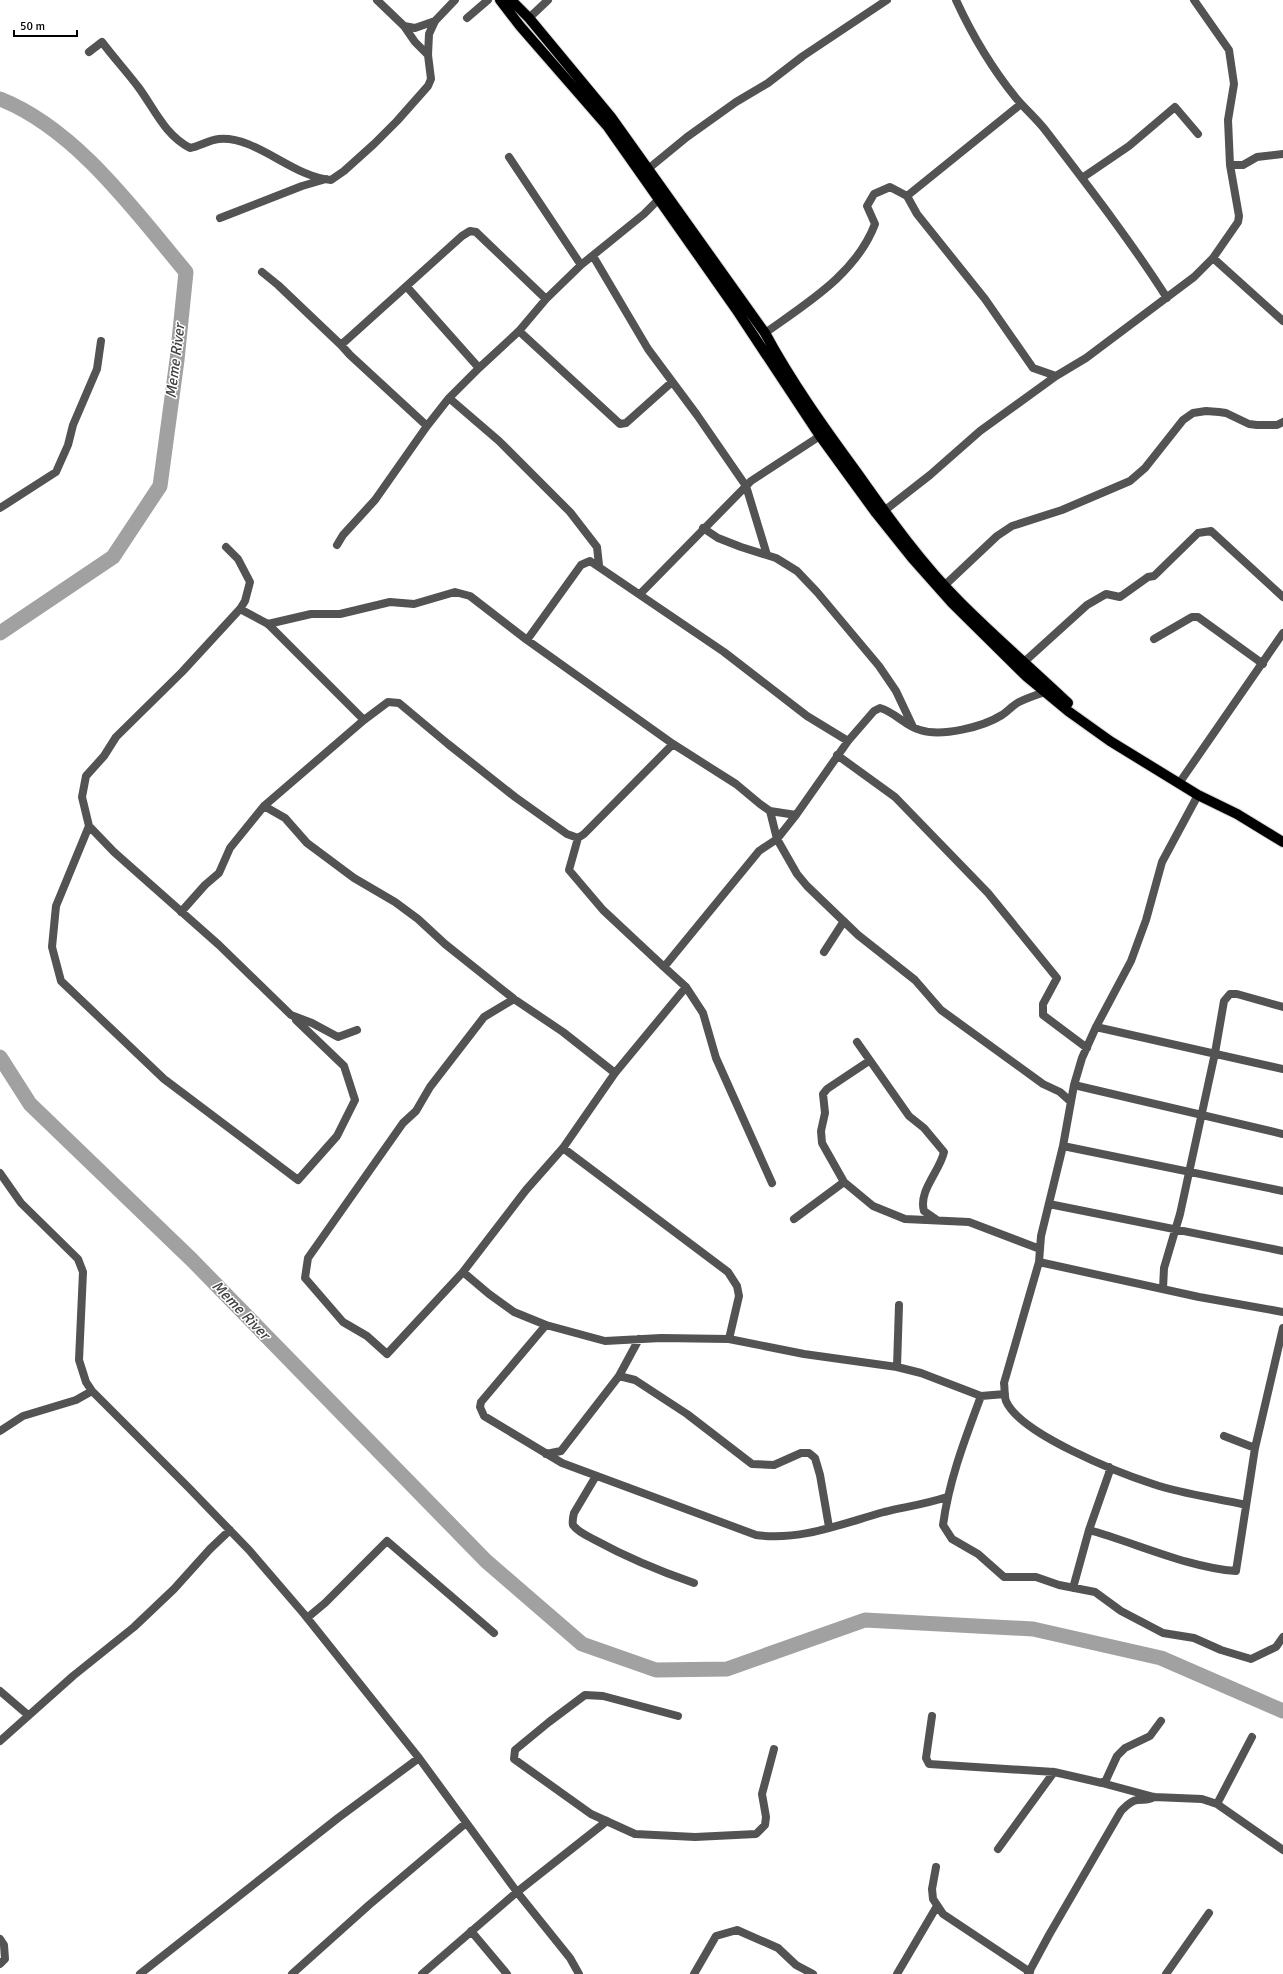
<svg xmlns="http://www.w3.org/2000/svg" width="1283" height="1974" font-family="Signika,sans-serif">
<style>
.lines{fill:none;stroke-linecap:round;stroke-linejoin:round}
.river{stroke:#a1a1a1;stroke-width:15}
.primary-casing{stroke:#dbdbdb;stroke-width:12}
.minor{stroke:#535353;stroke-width:8}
.primary{stroke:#000;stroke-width:10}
.labels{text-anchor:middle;stroke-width:3;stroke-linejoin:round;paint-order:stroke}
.water-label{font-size:15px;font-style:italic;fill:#424242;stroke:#fff}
</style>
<rect width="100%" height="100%" fill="#fff"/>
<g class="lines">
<path class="river" d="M 0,99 C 76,129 135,211 186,272 L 177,360 L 160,486 L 113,557 L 0,633
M 0,1057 L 30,1104 L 192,1260 L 486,1561 L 582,1644 L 656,1670 L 727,1669 L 865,1620 L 1033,1629 L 1161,1658 L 1283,1711"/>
<g class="primary-casing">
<path id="primary" d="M 500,0 L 520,26 L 608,127 L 736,309 L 820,436 L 876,513 L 912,558 L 952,603 L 1027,677 L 1068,711 L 1110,741 L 1198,795 L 1237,814 L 1283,842
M 511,0 L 529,18 L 611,117 L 765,333 C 792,383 825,429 858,474 C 889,518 922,564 960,602 C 995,637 1032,669 1068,703"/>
</g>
<path class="minor" d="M 377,0 L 404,26 L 415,28 L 435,21
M 956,0 C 973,37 990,66 1016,98 C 1025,109 1037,119 1046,131 C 1088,186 1130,240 1167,298
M 467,18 L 488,0
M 529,18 L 548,0
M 404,26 L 415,42 L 428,55
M 89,52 L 102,42 C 114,58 127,72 139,88 C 155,110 165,135 190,148 C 200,146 209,140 219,139 C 257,136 292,177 331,180 L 344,171 L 374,144 L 397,121 L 428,86 L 431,79 L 428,55 L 429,34 L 435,21 L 455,0
M 509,157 L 581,265
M 1230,165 L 1243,165 L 1257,157 L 1283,154
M 648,169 L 687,137 L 736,102 L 768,83 L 803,56 L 887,0
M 1082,178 L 1129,146 L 1175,107 L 1198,134
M 907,196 L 1021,104
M 220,218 L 302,186 L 326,179
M 593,256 L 648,349 L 697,415 L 746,486 L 767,555
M 1213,258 L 1283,321
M 262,272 L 278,285 L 341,345
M 407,287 L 479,368
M 519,331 L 620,424 L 626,423 L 672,382
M 765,333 C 807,303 856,274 875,224 L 867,206 L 874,194 L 890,187 L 907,196 L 917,214 L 985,299 L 1033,368 L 1056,376
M 449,398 L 499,441 L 570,512 L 597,547 L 599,565
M 427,426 L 350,355 L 341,345 L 462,236 L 470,231 L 476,232 L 546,299
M 0,508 L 56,472 L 68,445 L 73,425 L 97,369 L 101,341
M 884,511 L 930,475 L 980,431 L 1056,376 L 1086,358 L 1194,277 L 1213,258 L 1238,222 L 1239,216 L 1230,165 L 1228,120 L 1234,84 L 1229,50 L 1194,0
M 703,528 L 718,538 L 741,547 L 776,558 L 797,571 L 817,592 L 879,666 L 896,691 L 913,727
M 337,545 L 343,535 L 375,500 L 427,426 L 449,398 L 479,368 L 519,331 L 546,299 L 581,265 L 644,214 L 659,199
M 226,547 L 238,559 L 250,582 L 245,601 L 240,609 L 182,672 L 116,737 L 104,756 L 86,776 L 82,797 L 89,826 L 114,852 L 219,945 L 291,1015 L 312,1023 L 338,1037 L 357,1030
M 945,585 L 997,536 L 1012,526 L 1062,510 L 1130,481 L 1145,468 L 1183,420 L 1193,413 L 1206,411 L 1219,412 L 1226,413 L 1249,424 L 1257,425 L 1277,425 L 1283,422
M 640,594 L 751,481 L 820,436
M 240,609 L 268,624 L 364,720
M 268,624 L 311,614 L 340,614 L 390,602 L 414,604 L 455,592 L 470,596 L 527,640 L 673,744 L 736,784 L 760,804 L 770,811 L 796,815
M 1154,639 L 1192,617 L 1198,617 L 1263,664
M 527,640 L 581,565 L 590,561 L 724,652 L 807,716 L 848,741
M 1023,663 L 1087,605 L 1106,594 L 1120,597 L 1148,577 L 1154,576 L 1198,533 L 1211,531 L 1283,597
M 837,755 L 895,797 L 988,893 L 1057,978 L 1043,1004 L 1043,1015 L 1087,1048
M 1182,779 L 1283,633
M 1198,795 L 1162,862 L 1146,920 L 1131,961 L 1096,1027 L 1082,1058 L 1074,1085 L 1063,1146 L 1041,1236 L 1039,1262 L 1004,1383 C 1005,1389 1004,1396 1006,1401 C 1020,1434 1119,1473 1153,1484 C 1183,1494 1215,1498 1246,1505
M 264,806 L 285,818 L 307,843 L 354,878 L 395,902 L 418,919 L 445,944 L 514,999 L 563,1032 L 615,1073
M 770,811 L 777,839 L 797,874 L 807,886 L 858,935 L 915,980 L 941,1010 L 1043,1084 L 1060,1092 L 1070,1101
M 89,826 L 56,906 L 52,947 L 61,981 L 164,1079 L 298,1180 L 337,1136 L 355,1100 L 344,1066 L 296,1020
M 181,912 L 205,885 L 219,873 L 230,848 L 264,806 L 364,720 L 388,702 L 399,703 L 448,744 L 515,797 L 567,834 L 578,838
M 824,952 L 844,921
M 664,967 L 603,910 L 569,870 L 578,838 L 584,834 L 673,744
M 514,999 L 484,1017 L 430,1087 L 416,1111 L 403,1123 L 308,1258 L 305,1278 L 343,1322 L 367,1336 L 387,1354 L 463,1272 L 526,1190 L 563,1148 L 615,1073 L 686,987
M 1096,1027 L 1283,1069
M 857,1042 L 909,1116 L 924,1128 L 944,1152 C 940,1171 918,1191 924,1211 L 937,1220
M 869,1061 L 827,1089 L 823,1094 L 825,1113 L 821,1131 L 822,1143 L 844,1182 L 873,1206 L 905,1219 L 969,1222 L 1040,1249
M 1074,1085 L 1283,1134
M 1063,1146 L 1283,1191
M 563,1148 L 728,1272 L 737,1286 L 739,1296 L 729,1339
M 0,1173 L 21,1203 L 78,1259 L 83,1272 L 79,1360 L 86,1382 L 92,1391 L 189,1488 L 249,1550 L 304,1614 L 419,1758 L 517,1892 L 570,1958 L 579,1974
M 772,1183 L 716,1058 L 703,1013 L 686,987 L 664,967 L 759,851 L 777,839 L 796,815 L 848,741 L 874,711 L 880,708 C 895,712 905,726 920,730 C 942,737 983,727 1002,715 C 1008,711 1013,705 1019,702 C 1027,698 1036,695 1045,692
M 1049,1204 L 1283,1251
M 794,1219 L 844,1182
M 1039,1262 L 1199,1297 L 1283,1312
M 463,1272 L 489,1294 L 514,1312 L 546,1325 L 605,1341 L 661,1338 L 729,1339 L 804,1354 L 897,1367 L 921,1373 L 981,1396 L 1005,1394
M 1163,1289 L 1164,1268 L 1180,1214 L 1215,1053 L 1224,1001 L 1230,994 L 1237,994 L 1283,1007
M 546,1325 L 481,1402 L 480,1407 L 484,1416 L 562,1463 L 756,1535 C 801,1541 841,1524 884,1512 C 905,1507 926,1504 947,1497
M 897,1367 L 899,1305
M 619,1376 L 635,1380 L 687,1414 L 752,1464 L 774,1465 L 801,1453 L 809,1453 L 815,1458 L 820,1475 L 829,1527
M 981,1396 C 965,1439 949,1480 943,1525 L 952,1539 L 978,1554 L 1004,1577 L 1036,1577 L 1059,1585 L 1095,1592 L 1121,1611 L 1163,1633 L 1194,1638 L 1221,1650 L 1251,1659 L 1276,1647 L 1283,1637
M 0,1431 L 23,1416 L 76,1400 L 92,1391
M 1224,1436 L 1255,1448
M 546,1454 L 561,1451 L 619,1376 L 639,1339
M 596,1476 L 574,1513 C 573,1517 572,1521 573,1525 C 577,1531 587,1536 593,1539 C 626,1557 659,1571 694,1583
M 1089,1530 C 1136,1543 1189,1568 1236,1571 L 1255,1448 L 1283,1328
M 1073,1588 L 1089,1530 L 1109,1473 L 1109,1467
M 307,1618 L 325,1603 L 387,1541 L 494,1633
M 0,1691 L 28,1715
M 678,1716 L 603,1696 L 585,1695 L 549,1722 L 515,1750 L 514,1759 L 591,1814 L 635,1834 L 695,1837 L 756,1834 L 765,1825 L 766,1817 L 762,1794 L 774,1749
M 932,1716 L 926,1758 L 929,1764 L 1054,1772 L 1102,1783 L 1106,1780 L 1117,1756 L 1125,1748 L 1150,1736 L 1161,1721
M 0,1741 L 73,1676 L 134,1627 L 174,1589 L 210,1549 L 230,1530
M 1102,1783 L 1154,1797 L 1202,1799 L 1217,1804 L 1283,1850
M 1217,1804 L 1252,1737
M 998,1849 L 1054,1772
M 936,1867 L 932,1889 L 933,1899 L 943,1914 L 1030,1972
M 471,1931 L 507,1974
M 0,1939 L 4,1945 L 5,1959 L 0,1964
M 140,1974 L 338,1818 L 419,1758
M 292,1974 L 369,1905 L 466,1823
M 422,1974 L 517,1892 L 607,1821
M 694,1974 L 716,1936 L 737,1930 L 778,1948 L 796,1965 L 813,1974
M 897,1974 L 937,1906
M 1028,1974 L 1049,1935 L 1121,1811 C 1125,1807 1130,1801 1137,1800 C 1144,1799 1148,1801 1154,1797
M 1166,1974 L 1209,1913"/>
<use href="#primary" class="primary"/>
</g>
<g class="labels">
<g class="water-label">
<text transform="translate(175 361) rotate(-83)" y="5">Meme River</text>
<text transform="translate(241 1310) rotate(46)" y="5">Meme River</text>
</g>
</g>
<path d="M14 30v6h63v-6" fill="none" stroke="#000000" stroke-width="2"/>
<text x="20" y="30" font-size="12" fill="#000000" stroke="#ffffff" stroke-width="3" paint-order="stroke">50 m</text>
</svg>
